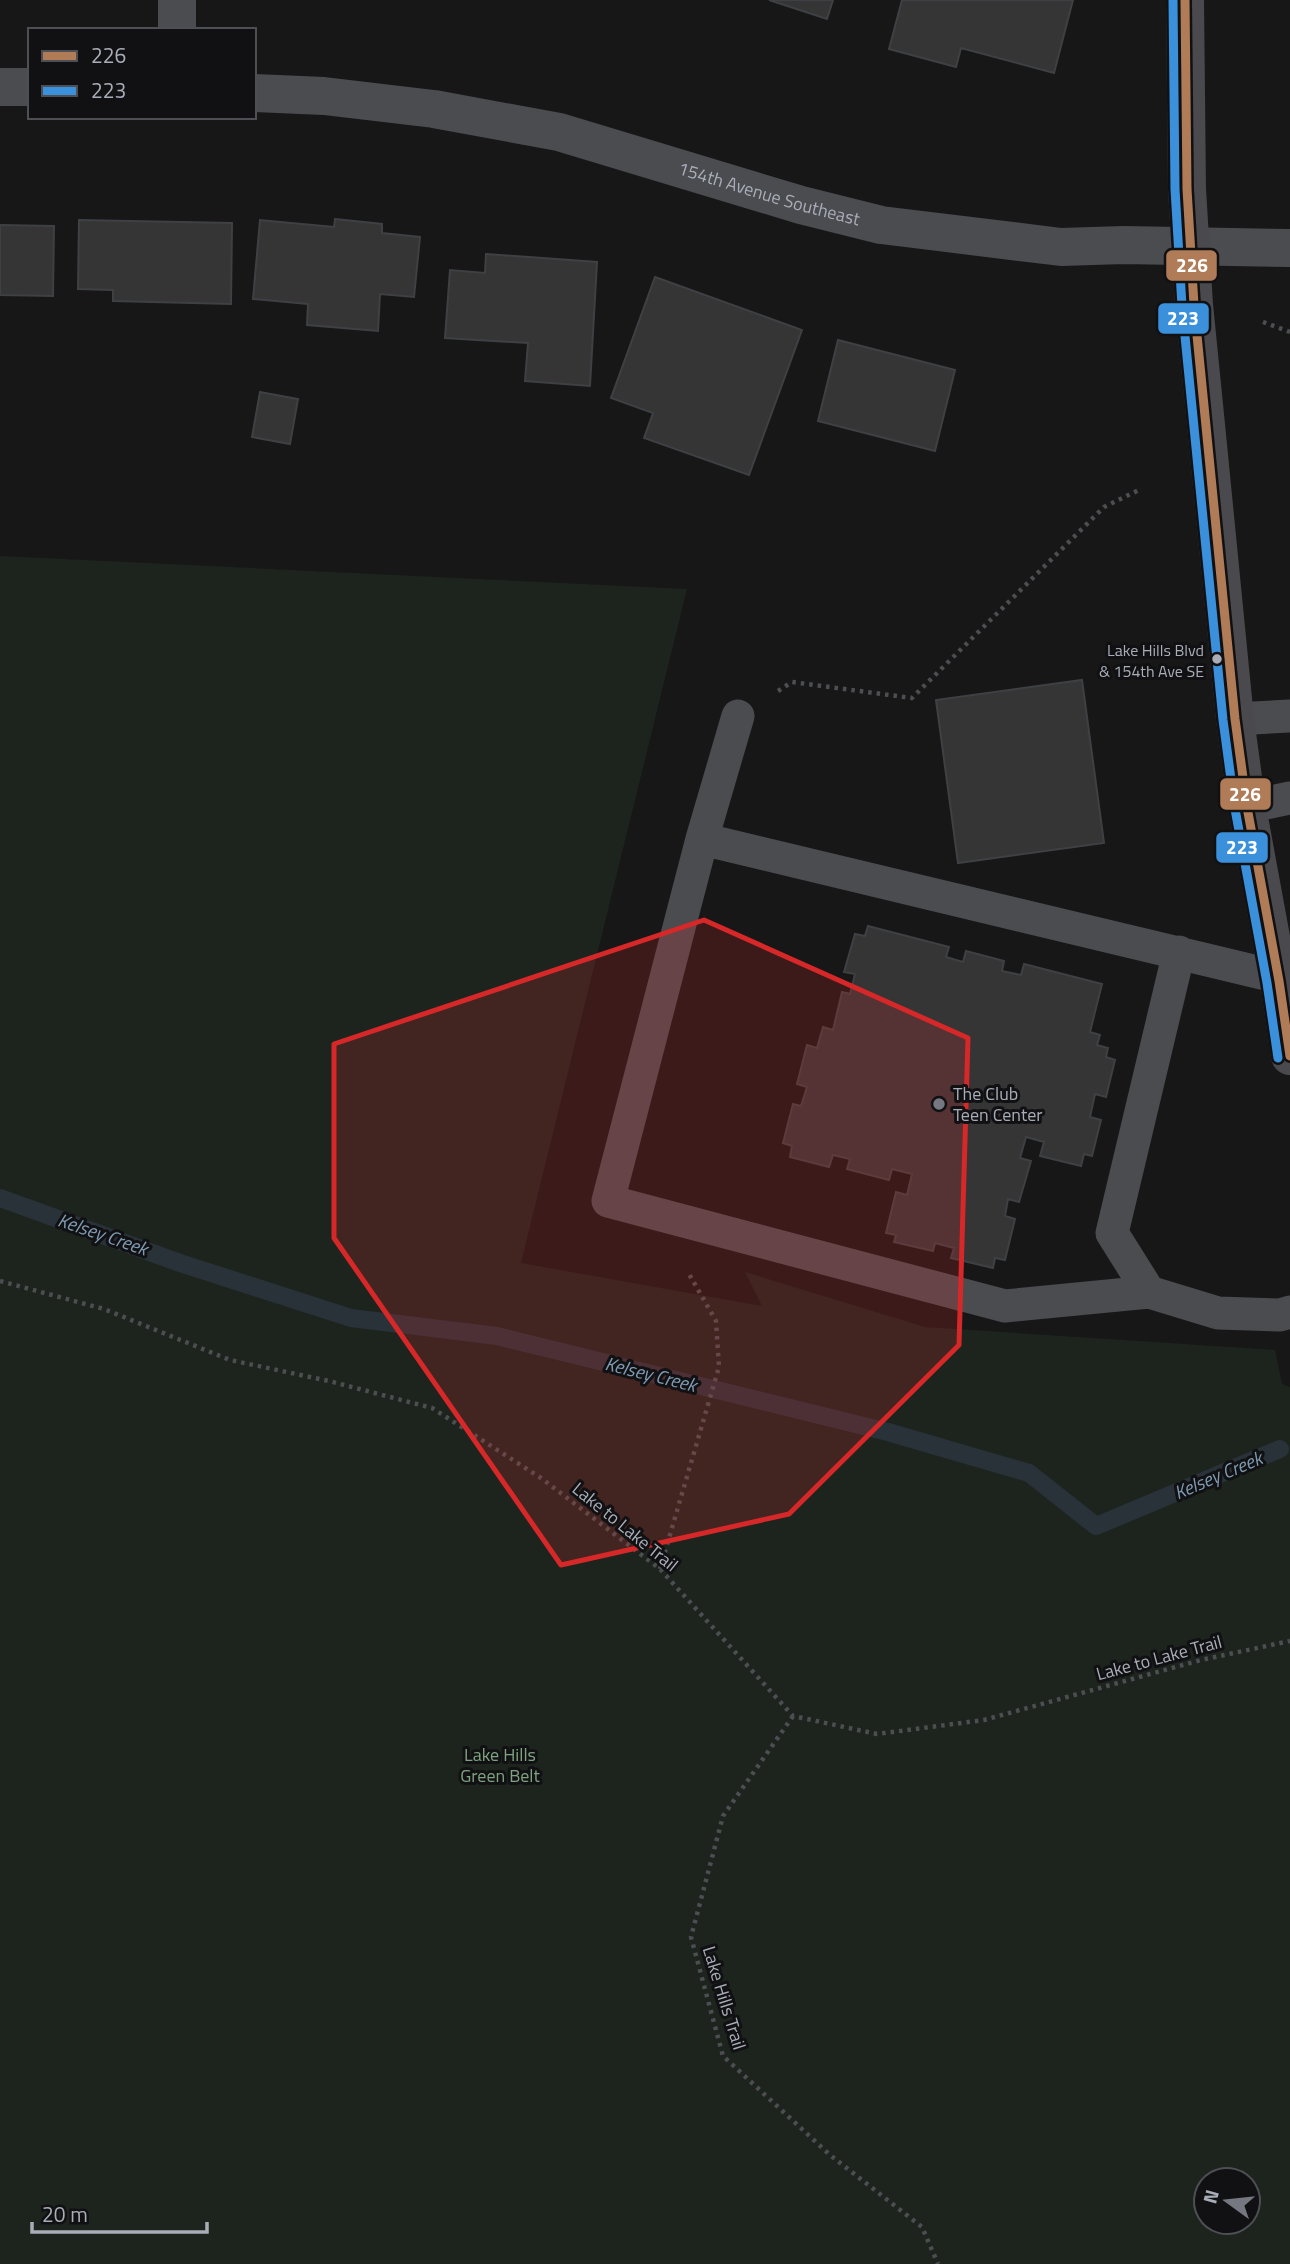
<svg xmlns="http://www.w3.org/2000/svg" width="1290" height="2264" font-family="'Titillium Web',sans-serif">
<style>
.green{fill:#1d241e;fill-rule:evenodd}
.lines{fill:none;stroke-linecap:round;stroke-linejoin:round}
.stream{stroke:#2a3239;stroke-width:18}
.building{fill:#353536;stroke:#3f4043;stroke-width:2}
.path{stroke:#4d4e52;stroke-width:4.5;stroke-dasharray:3.5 5;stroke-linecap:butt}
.lane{stroke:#4b4c50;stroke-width:33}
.street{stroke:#4b4c50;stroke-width:38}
.secondary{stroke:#4a4a4e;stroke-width:38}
.bus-1-casing{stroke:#111113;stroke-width:14}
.bus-2-casing{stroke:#111113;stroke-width:14}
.bus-1{stroke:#b07c57;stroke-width:9}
.bus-2{stroke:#3a90db;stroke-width:9}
.marked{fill:#d62828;fill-opacity:0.2;stroke:#d62828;stroke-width:5;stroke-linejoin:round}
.bus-dot{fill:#a8adb8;stroke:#111113;stroke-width:2.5}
.poi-dot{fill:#757880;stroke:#111113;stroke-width:2.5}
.labels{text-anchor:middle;stroke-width:6;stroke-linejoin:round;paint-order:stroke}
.bus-label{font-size:16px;fill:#a8adb8;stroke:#111113;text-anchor:end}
.street-label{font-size:18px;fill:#a8adb8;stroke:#111113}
.poi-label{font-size:18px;fill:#a8adb8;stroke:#111113;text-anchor:start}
.park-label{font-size:18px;fill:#7fa381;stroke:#111113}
.water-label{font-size:19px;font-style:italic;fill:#7f9bb3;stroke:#111113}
.line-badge{stroke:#111113;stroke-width:2.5}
.badge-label{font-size:19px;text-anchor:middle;font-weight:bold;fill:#fff}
</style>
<rect width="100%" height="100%" fill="#171717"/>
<path class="green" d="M 0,556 L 687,589 L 521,1263 L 762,1306 L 745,1272 L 925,1327 L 1275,1350 L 1282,1384 L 1290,1387 L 1290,2264 L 0,2264 ZM 1206,2180 L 1248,2180 L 1248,2222 L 1206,2222 Z"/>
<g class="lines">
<path class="stream" d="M 0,1198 L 180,1263 L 351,1318 L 497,1336 L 888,1432 L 1029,1473 L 1096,1526 L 1280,1449"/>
</g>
<path class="building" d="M 769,0 L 833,0 L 827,19 Z
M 902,0 L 1073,0 L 1054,73 L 961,48 L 956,67 L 889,49 Z
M 335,219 L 382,224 L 382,233 L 420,237 L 414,297 L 380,294 L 378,331 L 307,325 L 308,304 L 253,299 L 260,220 L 334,227 Z
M 79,220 L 232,223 L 231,304 L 113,301 L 113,290 L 78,289 Z
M 0,225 L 54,226 L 53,296 L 0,295 Z
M 486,254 L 597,262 L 590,386 L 525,381 L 528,343 L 445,338 L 450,270 L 485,273 Z
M 655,277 L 802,330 L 749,475 L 644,438 L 653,413 L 611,398 Z
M 838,340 L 955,370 L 935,451 L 818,421 Z
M 260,392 L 298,399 L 290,444 L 252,437 Z
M 1082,680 L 1104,843 L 958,863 L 936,700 Z
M 868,926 L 949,947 L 946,957 L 963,962 L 966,951 L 1004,961 L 1002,971 L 1021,975 L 1024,964 L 1102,984 L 1090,1032 L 1100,1035 L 1097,1045 L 1108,1048 L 1106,1057 L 1115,1060 L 1106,1097 L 1095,1094 L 1090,1117 L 1101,1120 L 1092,1156 L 1084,1154 L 1081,1166 L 1040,1156 L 1044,1142 L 1026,1137 L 1020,1158 L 1031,1161 L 1019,1202 L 1008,1199 L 1005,1216 L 1015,1219 L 1005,1260 L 995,1258 L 993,1268 L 951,1258 L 954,1248 L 935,1243 L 933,1251 L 894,1242 L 896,1235 L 886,1233 L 896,1192 L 907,1195 L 912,1174 L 892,1169 L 889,1180 L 847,1169 L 850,1159 L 833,1155 L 829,1167 L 790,1157 L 792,1146 L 783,1143 L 793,1104 L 801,1106 L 807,1087 L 797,1084 L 807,1045 L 817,1048 L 823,1027 L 833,1030 L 842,992 L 850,994 L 855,974 L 844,972 L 855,934 L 865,936 Z"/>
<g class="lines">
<path class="path" d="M 1263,322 L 1290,332
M 778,691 L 792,682 L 912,698 L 1104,507 L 1139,490
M 0,1281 L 104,1309 L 230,1360 L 329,1381 L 432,1408 L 541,1478 L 660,1569 L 793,1716 L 877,1734 L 984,1720 L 1201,1660 L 1290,1641
M 660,1569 L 719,1367 L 716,1321 L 689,1274
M 793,1716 L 723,1816 L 691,1937 L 723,2056 L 830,2155 L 922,2227 L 938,2264"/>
<path class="lane" d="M 1235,719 L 1290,716
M 1247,807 L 1290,798
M 702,839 L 738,716
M 1278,977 L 702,839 L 608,1201 L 1005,1306 L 1149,1292 L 1218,1313 L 1280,1315 L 1290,1312
M 1149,1292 L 1112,1233 L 1179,952"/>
<g class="street">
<path d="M 177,30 L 177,0"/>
<path d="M 0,87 L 30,87"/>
<path id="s1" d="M 254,93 L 324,96 L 434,109 L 559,132 L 801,205 L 881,225 L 1061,247 L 1124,245 L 1290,248"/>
</g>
<path class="secondary" d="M 1185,0 L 1187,189 L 1194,305 L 1205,415 L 1235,719 L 1247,807 L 1279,981 L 1290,1056"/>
<g class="bus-1-casing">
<path id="bus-1" d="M 1185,0 L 1187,189 L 1194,305 L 1235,719 L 1247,807 L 1279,981 L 1290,1056"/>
</g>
<g class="bus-2-casing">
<path id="bus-2" d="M 1173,0 L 1175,189 L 1182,306 L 1223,720 L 1235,809 L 1267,983 L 1278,1058"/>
</g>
<use href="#bus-1" class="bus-1"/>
<use href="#bus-2" class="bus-2"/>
</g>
<path class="marked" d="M 704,920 L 968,1038 L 959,1345 L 789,1514 L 561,1565 L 334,1238 L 334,1044 Z"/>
<circle class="bus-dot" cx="1217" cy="659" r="6"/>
<circle class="poi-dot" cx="939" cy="1104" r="7"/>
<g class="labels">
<g class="bus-label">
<text x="1204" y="656">Lake Hills Blvd<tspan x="1204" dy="21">&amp; 154th Ave SE</tspan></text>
</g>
<g class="street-label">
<text dy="6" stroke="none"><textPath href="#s1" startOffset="527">154th Avenue Southeast</textPath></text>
<text transform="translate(625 1527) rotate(39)" y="6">Lake to Lake Trail</text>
<text transform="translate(1159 1658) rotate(-15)" y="6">Lake to Lake Trail</text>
<text transform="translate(724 1998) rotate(73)" y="6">Lake Hills Trail</text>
</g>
<g class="poi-label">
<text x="953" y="1100">The Club<tspan x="953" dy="21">Teen Center</tspan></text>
</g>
<g class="park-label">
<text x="500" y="1761">Lake Hills<tspan x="500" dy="21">Green Belt</tspan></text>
</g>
<g class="water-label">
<text transform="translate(103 1234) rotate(19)" y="7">Kelsey Creek</text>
<text transform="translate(651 1374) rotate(14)" y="7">Kelsey Creek</text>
<text transform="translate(1218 1475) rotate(-23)" y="7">Kelsey Creek</text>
</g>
</g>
<g class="line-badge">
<rect x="1165" y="249" width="53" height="33" rx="7" fill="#b07c57"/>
<rect x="1157" y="302" width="53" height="33" rx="7" fill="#3a90db"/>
<rect x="1219" y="777" width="53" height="34" rx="7" fill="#b07c57"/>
<rect x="1215" y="831" width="54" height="33" rx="7" fill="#3a90db"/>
</g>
<g class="badge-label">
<text x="1192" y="272">226</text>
<text x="1183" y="325">223</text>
<text x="1245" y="801">226</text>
<text x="1242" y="854">223</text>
</g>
<rect x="28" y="28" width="228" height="91" fill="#111113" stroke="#4d4f55" stroke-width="2"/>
<rect x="42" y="51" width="35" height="10" fill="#b07c57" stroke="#4d4f55" stroke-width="2"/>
<text x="91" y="63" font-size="21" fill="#a8adb8">226</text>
<rect x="42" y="86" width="35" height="10" fill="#3a90db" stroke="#4d4f55" stroke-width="2"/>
<text x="91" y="98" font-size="21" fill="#a8adb8">223</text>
<g transform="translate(1227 2201) rotate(285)"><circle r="33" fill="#111113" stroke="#4d4f55" stroke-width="2"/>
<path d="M0-5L12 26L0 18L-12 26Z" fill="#757880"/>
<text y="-10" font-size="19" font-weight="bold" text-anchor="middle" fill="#a8adb8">N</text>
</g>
<path d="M32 2222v10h175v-10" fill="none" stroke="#a8adb8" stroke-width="3.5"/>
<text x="42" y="2222" font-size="21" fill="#a8adb8" stroke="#111113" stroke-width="5" paint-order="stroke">20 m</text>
</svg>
